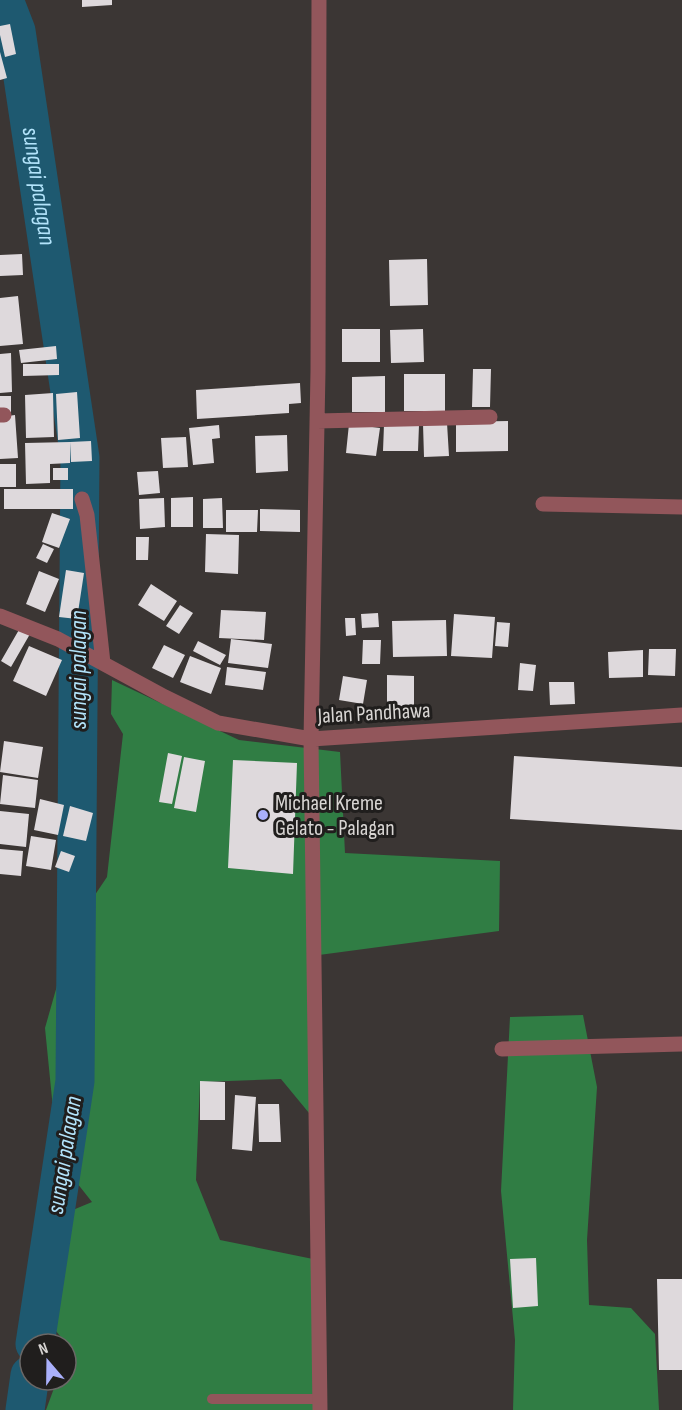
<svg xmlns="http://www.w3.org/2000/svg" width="682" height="1410" font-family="'Sofia Sans Condensed',sans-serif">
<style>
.forest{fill:#307d44}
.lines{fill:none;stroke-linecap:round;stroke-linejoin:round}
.river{stroke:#1e5970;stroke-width:39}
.building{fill:#ded9dc}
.service{stroke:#92565b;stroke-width:10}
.minor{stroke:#92565b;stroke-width:15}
.poi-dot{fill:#aab0fb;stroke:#201e1d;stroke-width:2}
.labels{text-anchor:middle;stroke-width:6;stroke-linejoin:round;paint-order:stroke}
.street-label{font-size:22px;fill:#d8d5d3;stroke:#201e1d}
.poi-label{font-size:22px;fill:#d8d5d3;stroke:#201e1d;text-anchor:start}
.water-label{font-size:24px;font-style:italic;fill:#b3e4fb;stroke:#201e1d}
</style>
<rect width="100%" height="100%" fill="#3b3634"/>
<path class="forest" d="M 112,680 L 239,740 L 340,752 L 345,853 L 500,861 L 499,931 L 319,955 L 309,1113 L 281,1079 L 200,1082 L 196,1180 L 220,1240 L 313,1259 L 314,1410 L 46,1410 L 57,1380 L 66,1380 L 66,1353 L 68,1346 L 40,1311 L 44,1222 L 92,1202 L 58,1159 L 45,1028 L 74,926 L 107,877 L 123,734 L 111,714 Z
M 583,1015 L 597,1087 L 587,1240 L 589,1305 L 631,1308 L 655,1334 L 659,1410 L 513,1410 L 515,1340 L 501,1191 L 510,1017 Z"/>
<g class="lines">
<g class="river">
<path id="s1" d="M 4,0 L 16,31 L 80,458 L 75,1081 L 35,1344"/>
<path d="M 25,1410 L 30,1375"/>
</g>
</g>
<path class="building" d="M 82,0 L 112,0 L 112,5 L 82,7 Z
M 10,24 L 16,54 L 5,57 L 0,35 L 0,26 Z
M 0,52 L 7,78 L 0,80 Z
M 22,254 L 23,275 L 0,276 L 0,255 Z
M 427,259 L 428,305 L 390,306 L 389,260 Z
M 18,296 L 23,344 L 0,346 L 0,298 Z
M 342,329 L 380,329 L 380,362 L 342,362 Z
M 423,329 L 424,362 L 391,363 L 390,330 Z
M 56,346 L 57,359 L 21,363 L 19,350 Z
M 11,353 L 12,392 L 0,393 L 0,354 Z
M 23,364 L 59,364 L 59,375 L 23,376 Z
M 473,369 L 491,369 L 490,407 L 472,407 Z
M 404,374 L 445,374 L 445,411 L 404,411 Z
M 385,376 L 385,412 L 352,412 L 352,377 Z
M 300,383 L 301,403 L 289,404 L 289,413 L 197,419 L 196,390 Z
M 77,392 L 80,438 L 58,440 L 56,394 Z
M 53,393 L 54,437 L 26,438 L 25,395 Z
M 0,396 L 11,396 L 11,412 L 0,413 Z
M 15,415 L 18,458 L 0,459 L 0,417 Z
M 508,421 L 508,451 L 456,452 L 456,422 Z
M 447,423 L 449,456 L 424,457 L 423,424 Z
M 349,424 L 380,428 L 376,456 L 346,453 Z
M 219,425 L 220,438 L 212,439 L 214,463 L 193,465 L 189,428 Z
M 384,425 L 419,425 L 418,451 L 383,451 Z
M 287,435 L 288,471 L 256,473 L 255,436 Z
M 186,437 L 188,467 L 163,468 L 161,438 Z
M 91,441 L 92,461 L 71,462 L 70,442 Z
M 70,442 L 70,463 L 50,464 L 50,483 L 26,484 L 25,443 Z
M 0,464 L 16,464 L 16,487 L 0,487 Z
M 53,468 L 68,468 L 68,480 L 53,480 Z
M 158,471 L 160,493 L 139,495 L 137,472 Z
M 4,489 L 73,489 L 73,509 L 4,509 Z
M 193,497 L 193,527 L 171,527 L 171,498 Z
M 164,498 L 165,527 L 140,529 L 139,499 Z
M 222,498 L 223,528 L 203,528 L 203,499 Z
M 260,509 L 300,510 L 300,532 L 260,531 Z
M 226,510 L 258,510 L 257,532 L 226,532 Z
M 52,513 L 70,519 L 59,548 L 42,542 Z
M 206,534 L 239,535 L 238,574 L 205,572 Z
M 136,537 L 149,537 L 148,560 L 136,560 Z
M 43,544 L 54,549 L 47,563 L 36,558 Z
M 66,570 L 84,573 L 77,619 L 59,617 Z
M 39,571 L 59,579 L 45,612 L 26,604 Z
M 151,584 L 177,601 L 164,621 L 138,605 Z
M 180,605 L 193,613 L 179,634 L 166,626 Z
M 221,610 L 266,612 L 264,640 L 219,638 Z
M 378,613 L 379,627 L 362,628 L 361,614 Z
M 454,614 L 495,617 L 492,658 L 451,656 Z
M 345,618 L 355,618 L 356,635 L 346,636 Z
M 446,620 L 447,656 L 393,657 L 392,621 Z
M 497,622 L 510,623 L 508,647 L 495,646 Z
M 20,628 L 30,634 L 11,667 L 1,661 Z
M 231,639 L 272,644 L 268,668 L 228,663 Z
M 363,640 L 381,640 L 380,664 L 362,664 Z
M 198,641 L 226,655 L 220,665 L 193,651 Z
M 164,645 L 185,655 L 173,678 L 152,668 Z
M 29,646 L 62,660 L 46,696 L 13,681 Z
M 649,649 L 676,649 L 675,676 L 648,675 Z
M 643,650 L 643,677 L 609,678 L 608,652 Z
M 190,656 L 221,668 L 211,694 L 180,682 Z
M 520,663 L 536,665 L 533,691 L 518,690 Z
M 227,667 L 266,672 L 263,690 L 225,685 Z
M 387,675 L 414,676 L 414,708 L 387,708 Z
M 343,676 L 367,680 L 363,704 L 339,700 Z
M 549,682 L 574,682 L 575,704 L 550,705 Z
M 4,741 L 43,747 L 38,778 L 0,772 Z
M 168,753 L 182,756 L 172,804 L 159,802 Z
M 514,756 L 682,767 L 682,830 L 510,819 Z
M 184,757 L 205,761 L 196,812 L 174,808 Z
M 233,760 L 297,763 L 293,874 L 228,868 Z
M 3,775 L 38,780 L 35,808 L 0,804 Z
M 40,799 L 64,805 L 58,835 L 34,830 Z
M 70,806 L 93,813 L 86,841 L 63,836 Z
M 0,811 L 29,814 L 26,847 L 0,844 Z
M 31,836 L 56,840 L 51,870 L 26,866 Z
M 0,849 L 23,851 L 21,876 L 0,874 Z
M 61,851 L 75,856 L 69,872 L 55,867 Z
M 200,1081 L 225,1082 L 225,1120 L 200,1120 Z
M 235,1095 L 256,1097 L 252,1151 L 232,1149 Z
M 258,1104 L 279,1104 L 281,1142 L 259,1142 Z
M 536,1258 L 538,1306 L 513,1308 L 510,1259 Z
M 657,1279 L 682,1279 L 682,1370 L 659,1370 Z"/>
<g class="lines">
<path class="service" d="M 212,1399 L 320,1399"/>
<path class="minor" d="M 319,0 L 318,371 L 311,739 L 320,1410
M 0,415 L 4,415
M 317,421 L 490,417
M 82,499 L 87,515 L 103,663
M 543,504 L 682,507
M 0,616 L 58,639 L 165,697 L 218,723 L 311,739 L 682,715
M 502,1049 L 682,1044"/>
</g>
<circle class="poi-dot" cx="263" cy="815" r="6"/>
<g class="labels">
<g class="street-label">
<text transform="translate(374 712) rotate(-3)" y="8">Jalan Pandhawa</text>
</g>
<g class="poi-label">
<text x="275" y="810">Michael Kreme<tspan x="275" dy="25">Gelato - Palagan</tspan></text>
</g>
<g class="water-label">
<text dy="8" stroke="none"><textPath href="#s1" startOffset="190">sungai palagan</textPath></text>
<text transform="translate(78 670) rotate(-90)" y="8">sungai palagan</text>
<text transform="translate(64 1155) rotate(-81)" y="8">sungai palagan</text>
</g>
</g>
<g transform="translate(48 1362) rotate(340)"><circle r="28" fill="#201e1d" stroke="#6a6766" stroke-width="1.5"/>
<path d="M0-4.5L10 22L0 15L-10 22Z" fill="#aab0fb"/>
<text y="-9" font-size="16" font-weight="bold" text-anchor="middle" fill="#d8d5d3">N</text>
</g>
</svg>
